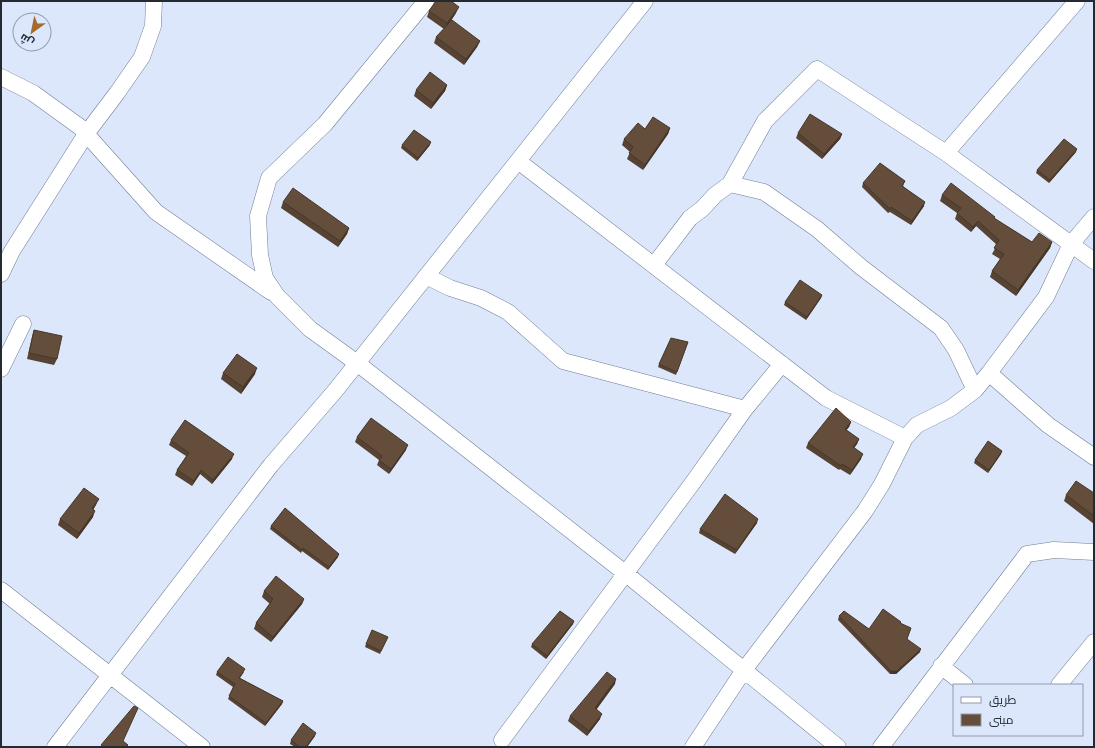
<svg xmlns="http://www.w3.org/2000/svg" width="1095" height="748" font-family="'Open Sans',Cairo,sans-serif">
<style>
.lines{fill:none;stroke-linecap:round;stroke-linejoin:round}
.street-casing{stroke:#717d94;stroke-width:17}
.street{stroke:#fff;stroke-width:16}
.wall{fill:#564333}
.shaded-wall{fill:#463729}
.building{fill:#644e3b;stroke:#463729}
</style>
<rect width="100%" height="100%" fill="#dce7fc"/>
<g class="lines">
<g class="street-casing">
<path id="street" d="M 426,1 L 325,124 L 269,178 L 258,216 L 260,255 L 265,278 L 277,296 L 310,329 L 357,363 L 625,573 L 838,747
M 1,77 L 33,93 L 80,127 L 156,212 L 271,292
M 946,153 L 1077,1
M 518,161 L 826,398 L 905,438
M 730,184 L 764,192 L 817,229 L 861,267 L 941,328 L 956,350 L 975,390
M 654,265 L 690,218 L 702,209 L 715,195 L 730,184 L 765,121 L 817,69 L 946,153 L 1094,261
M 1,274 L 12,251 L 86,134 L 117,93 L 142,57 L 153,26 L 154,1
M 426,276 L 450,288 L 481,298 L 508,312 L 563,361 L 745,409
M 1,369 L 23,324
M 989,373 L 1048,425 L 1094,457
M 1,590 L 202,747
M 941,666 L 965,685
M 1059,685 L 1094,642
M 502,740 L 694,481 L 745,409 L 782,364
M 55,747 L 271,465 L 335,391 L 645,1
M 693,747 L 744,670 L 865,511 L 882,484 L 905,438 L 917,425 L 951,408 L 975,390 L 989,373 L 1046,297 L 1071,244 L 1094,217
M 881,747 L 1027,554 L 1054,550 L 1094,552"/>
</g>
<use href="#street" class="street"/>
</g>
<path class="wall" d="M 429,11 L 456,13 L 449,24 L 480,41 L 477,47 L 464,65 L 434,43 L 436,37 L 444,29 L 427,17 Z
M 447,85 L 445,91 L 431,109 L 414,96 L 416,90 Z
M 670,128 L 668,134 L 643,170 L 627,159 L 630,152 L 622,145 L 624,139 L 645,129 Z
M 798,133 L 842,134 L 840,139 L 822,159 L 796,138 Z
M 402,145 L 430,145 L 417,161 L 401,148 Z
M 1076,152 L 1049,183 L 1036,173 L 1037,170 Z
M 905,181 L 903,186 L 924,206 L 911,225 L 890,212 L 888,213 L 862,187 L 863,183 Z
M 942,195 L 995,217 L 995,219 L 1032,242 L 1052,242 L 1050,248 L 1016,296 L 990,277 L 992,271 L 1000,259 L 992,254 L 997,245 L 976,226 L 971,232 L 955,219 L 957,213 L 940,201 Z
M 283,202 L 349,228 L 347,234 L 338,247 L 281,208 Z
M 822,295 L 821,298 L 806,320 L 784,305 L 785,302 Z
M 34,330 L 57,359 L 54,365 L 27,359 L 32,337 Z
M 688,342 L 676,375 L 658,367 L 659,364 Z
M 223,373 L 255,374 L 241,394 L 221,379 Z
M 851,422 L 849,427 L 846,430 L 859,439 L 857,444 L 854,448 L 861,459 L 850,475 L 840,469 L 839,470 L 806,448 L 808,443 Z
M 357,437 L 406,450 L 389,474 L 377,465 L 379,460 L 355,442 Z
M 171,440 L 232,459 L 212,484 L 200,474 L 192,486 L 175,475 L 177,470 L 186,456 L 169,445 Z
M 1002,451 L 1001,454 L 988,473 L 974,463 L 975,460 Z
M 1094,493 L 1094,524 L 1064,501 L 1066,495 Z
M 96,505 L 93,510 L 93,517 L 77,539 L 58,525 L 60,519 Z
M 757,523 L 735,554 L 699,533 L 700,529 Z
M 271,526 L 338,557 L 328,570 L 302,551 L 301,553 L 270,529 Z
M 264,591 L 304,599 L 302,604 L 271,642 L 254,629 L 256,623 L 270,604 L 262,597 Z
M 839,616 L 869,629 L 901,622 L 900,624 L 907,639 L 920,652 L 896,674 L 890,674 L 838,620 Z
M 574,621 L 573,624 L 546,659 L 531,647 L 532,644 Z
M 388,637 L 380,654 L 365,647 L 366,644 Z
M 217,672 L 244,672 L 240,678 L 283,701 L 282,704 L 265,726 L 228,699 L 233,687 L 216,675 Z
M 615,684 L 596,709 L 600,719 L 587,736 L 568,721 L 570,716 Z
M 315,736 L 307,747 L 295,747 L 290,744 L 291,740 Z"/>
<path class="shaded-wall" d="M 459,7 L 456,13 L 445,29 L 447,23 Z
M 480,41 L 477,47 L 464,65 L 466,59 Z
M 447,85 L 445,91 L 431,109 L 433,103 Z
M 670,128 L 668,134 L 643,170 L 645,165 Z
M 842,134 L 840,139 L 822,159 L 824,154 Z
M 431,142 L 430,145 L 417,161 L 418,158 Z
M 1077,149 L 1076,152 L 1049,183 L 1050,180 Z
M 925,202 L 924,206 L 911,225 L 912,221 Z
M 978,221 L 976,226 L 971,232 L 973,227 Z
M 349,228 L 347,234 L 338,247 L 340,241 Z
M 1052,242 L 1050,248 L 1016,296 L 1018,290 Z
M 822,295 L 821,298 L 806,320 L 807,317 Z
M 257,368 L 255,374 L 241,394 L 243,387 Z
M 851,422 L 849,427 L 843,434 L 845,429 Z
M 859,439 L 857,444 L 851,452 L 853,447 Z
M 408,445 L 406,450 L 389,474 L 391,469 Z
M 1002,451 L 1001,454 L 988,473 L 989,470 Z
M 234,454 L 232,459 L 212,484 L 213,480 Z
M 863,454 L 861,459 L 850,475 L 852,470 Z
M 201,470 L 200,474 L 192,486 L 194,481 Z
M 99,499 L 96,505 L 89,515 L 92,508 Z
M 95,511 L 93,517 L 77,539 L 79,533 Z
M 758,519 L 757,523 L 735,554 L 737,550 Z
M 339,554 L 338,557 L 328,570 L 329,567 Z
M 304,599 L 302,604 L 271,642 L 273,637 Z
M 574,621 L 573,624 L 546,659 L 547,656 Z
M 921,649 L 920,652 L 896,674 L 890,674 L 891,671 Z
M 616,679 L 615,684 L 594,713 L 595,708 Z
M 283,701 L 282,704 L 265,726 L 266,723 Z
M 602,714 L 600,719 L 587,736 L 589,731 Z
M 316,733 L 315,736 L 307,747 L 306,747 Z"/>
<path class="building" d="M 436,1 L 451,1 L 459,7 L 447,23 L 429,11 Z
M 452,20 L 480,41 L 466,59 L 436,37 Z
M 430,72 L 447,85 L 433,103 L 416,90 Z
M 810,114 L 842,134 L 824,154 L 798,133 Z
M 653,117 L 670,128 L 645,165 L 629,153 L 633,147 L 624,139 L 638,123 L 645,129 Z
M 414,130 L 431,142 L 418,158 L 402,145 Z
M 1064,139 L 1077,149 L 1050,180 L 1037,170 Z
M 880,163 L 905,181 L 902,186 L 925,202 L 912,221 L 891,207 L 890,209 L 863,183 Z
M 951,183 L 995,217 L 994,218 L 1032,242 L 1039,233 L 1052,242 L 1018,290 L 992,271 L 1004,254 L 994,248 L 999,240 L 978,221 L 973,227 L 957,213 L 961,208 L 942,195 Z
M 293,188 L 349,228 L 340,241 L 283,202 Z
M 800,280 L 822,295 L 807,317 L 785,302 Z
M 34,330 L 62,336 L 57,359 L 29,353 Z
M 671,338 L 688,342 L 677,372 L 659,364 Z
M 237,354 L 257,368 L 243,387 L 223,373 Z
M 836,408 L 851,422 L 845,429 L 859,439 L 853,447 L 863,454 L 852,470 L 842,464 L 841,466 L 808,443 Z
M 371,418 L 408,445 L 391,469 L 379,460 L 382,456 L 357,437 Z
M 185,420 L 234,454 L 213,480 L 201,470 L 194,481 L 177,470 L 189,453 L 171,440 Z
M 988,441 L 1002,451 L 989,470 L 975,460 Z
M 1076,481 L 1094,493 L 1094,516 L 1066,495 Z
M 84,488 L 99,499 L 92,508 L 95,511 L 79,533 L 60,519 Z
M 725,494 L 758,519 L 737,550 L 700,529 Z
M 285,508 L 339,554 L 329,567 L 303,548 L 302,550 L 271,526 Z
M 276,576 L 304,599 L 273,637 L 256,623 L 273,599 L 264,591 Z
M 883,609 L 901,622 L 900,623 L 911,628 L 907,639 L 921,649 L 897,671 L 891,671 L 839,616 L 844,611 L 869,629 Z
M 560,611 L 574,621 L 547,656 L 532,644 Z
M 372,630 L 388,637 L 381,651 L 366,644 Z
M 228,657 L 245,669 L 239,678 L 283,701 L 266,723 L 229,696 L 235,684 L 217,672 Z
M 607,672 L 616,679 L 595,708 L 602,714 L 589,731 L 570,716 Z
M 134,706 L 138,708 L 123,741 L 128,745 L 126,747 L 104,747 L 101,745 Z
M 303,723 L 316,733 L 306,747 L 300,747 L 291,740 Z"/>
<rect width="1095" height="748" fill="none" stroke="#242932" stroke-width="4"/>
<rect x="953" y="684" width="130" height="52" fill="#dce7fc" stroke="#929bab"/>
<rect x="961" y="697" width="20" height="6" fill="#ffffff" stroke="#929bab"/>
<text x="989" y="704" font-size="12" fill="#242932">طريق</text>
<rect x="961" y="714" width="20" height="12" fill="#644e3b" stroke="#929bab"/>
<text x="989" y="724" font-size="12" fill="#242932">مبنى</text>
<g transform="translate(32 32) rotate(213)"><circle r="19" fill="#dce7fc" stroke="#929bab"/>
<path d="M0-3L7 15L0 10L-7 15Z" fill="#a66b2c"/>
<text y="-6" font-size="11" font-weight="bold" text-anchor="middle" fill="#242932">ش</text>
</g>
</svg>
